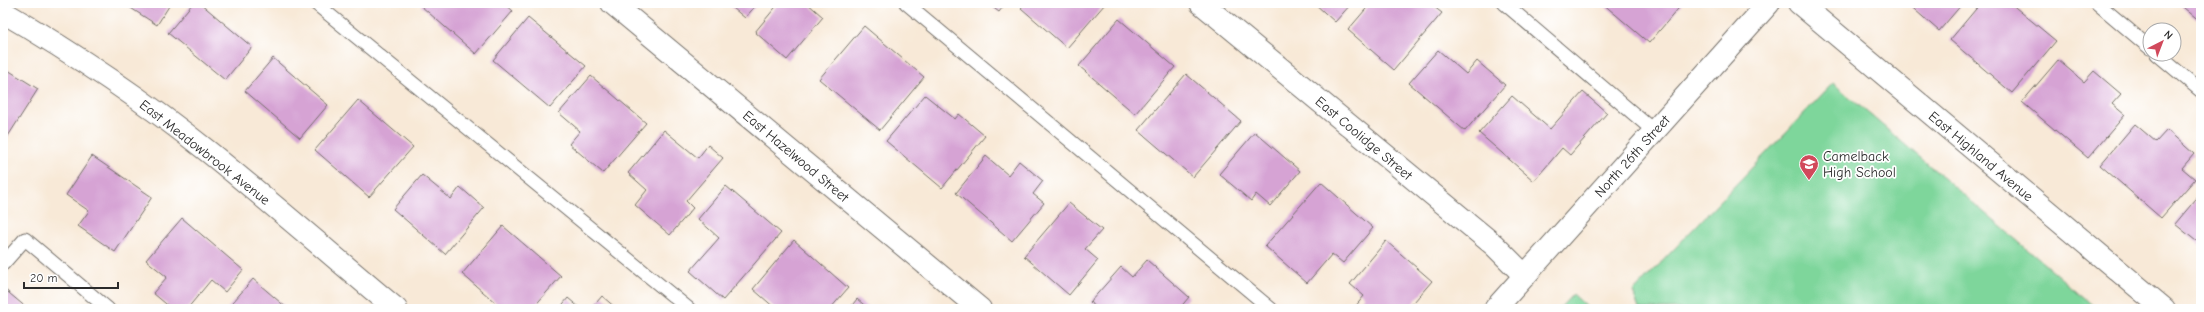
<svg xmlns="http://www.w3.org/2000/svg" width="2204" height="312" font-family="'Comic Neue',sans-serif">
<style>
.green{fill:#7ed69b;stroke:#548063}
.building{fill:#d6a3d4}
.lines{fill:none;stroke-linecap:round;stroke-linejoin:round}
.lane-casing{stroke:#736e67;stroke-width:15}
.street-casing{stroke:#736e67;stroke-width:24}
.lane{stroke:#fff;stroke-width:13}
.street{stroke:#fff;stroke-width:22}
.labels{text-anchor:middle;stroke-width:3.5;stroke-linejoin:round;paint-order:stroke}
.street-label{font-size:14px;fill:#2b2b2b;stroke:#fff}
.poi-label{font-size:14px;fill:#2b2b2b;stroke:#fff;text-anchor:start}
</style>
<rect width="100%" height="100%" fill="#fff"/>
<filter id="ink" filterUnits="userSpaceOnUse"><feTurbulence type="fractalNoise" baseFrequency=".025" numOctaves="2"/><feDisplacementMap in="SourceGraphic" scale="8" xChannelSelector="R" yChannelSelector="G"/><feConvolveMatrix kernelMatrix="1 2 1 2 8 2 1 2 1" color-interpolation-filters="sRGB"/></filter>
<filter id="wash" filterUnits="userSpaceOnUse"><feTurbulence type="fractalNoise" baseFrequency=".012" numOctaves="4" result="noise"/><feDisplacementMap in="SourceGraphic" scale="16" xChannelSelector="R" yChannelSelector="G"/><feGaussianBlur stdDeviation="0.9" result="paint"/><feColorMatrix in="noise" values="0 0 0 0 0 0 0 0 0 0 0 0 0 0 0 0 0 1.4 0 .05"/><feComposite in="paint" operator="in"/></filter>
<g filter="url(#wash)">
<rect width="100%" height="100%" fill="#f8e9d7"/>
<path class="green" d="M 1833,83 L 2097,309 L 1639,309 L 1633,292 Z
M 1573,294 L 1589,309 L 1559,309 Z"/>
<g id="blocks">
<path class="building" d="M 123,3 L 171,3 L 157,25 Z
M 193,3 L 200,3 L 252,47 L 225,80 L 168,33 Z
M 423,3 L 504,3 L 513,11 L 476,54 L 421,6 Z
M 727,3 L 758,3 L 745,18 Z
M 779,3 L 807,3 L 823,17 L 787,60 L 755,32 Z
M 987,3 L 1006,3 L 999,12 Z
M 1026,3 L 1104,3 L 1105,4 L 1067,48 L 1021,8 Z
M 1314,3 L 1352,3 L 1335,22 Z
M 1371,3 L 1429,3 L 1442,13 L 1394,70 L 1348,30 Z
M 1602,3 L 1683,3 L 1649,43 Z
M 1907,3 L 1963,3 L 1939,31 Z
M 1981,3 L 2010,3 L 2056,41 L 2012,93 L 1950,40 Z
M 2178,3 L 2201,3 L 2201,22 Z
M 528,18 L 586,66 L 550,108 L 493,60 Z
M 1119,19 L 1175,67 L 1135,114 L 1079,66 Z
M 864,26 L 924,77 L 880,130 L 819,79 Z
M 1438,50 L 1466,74 L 1477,61 L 1505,85 L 1465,131 L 1409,83 Z
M 273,58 L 328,105 L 300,138 L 245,91 Z
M 2058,60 L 2084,82 L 2094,71 L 2121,94 L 2112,104 L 2125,115 L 2088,158 L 2022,102 Z
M 3,67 L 38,89 L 3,144 Z
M 1186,74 L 1241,121 L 1193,177 L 1138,130 Z
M 591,76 L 646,123 L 603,173 L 569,144 L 580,131 L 559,113 Z
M 1583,92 L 1607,113 L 1570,155 L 1562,148 L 1534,181 L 1479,133 L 1512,96 L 1550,129 Z
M 925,95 L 955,119 L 959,114 L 985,136 L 942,188 L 886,141 Z
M 358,100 L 413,147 L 369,197 L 315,150 Z
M 2135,124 L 2156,142 L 2167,130 L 2194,154 L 2182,168 L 2195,179 L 2161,218 L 2100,165 Z
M 664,130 L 698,158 L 708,145 L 723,158 L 686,201 L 693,208 L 670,235 L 635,205 L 647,190 L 628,173 Z
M 1255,132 L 1300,171 L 1270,206 L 1256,194 L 1251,201 L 1219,174 Z
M 92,156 L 152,197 L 115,252 L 78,226 L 89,211 L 66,195 Z
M 986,156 L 1008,175 L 1019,161 L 1043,181 L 1033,194 L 1044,203 L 1012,241 L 956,193 Z
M 422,175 L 451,199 L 460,187 L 484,208 L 445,254 L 393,209 Z
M 1321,182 L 1373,228 L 1343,263 L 1332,254 L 1307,283 L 1265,246 Z
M 726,186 L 781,233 L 723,300 L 690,271 L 719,238 L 698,219 Z
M 2201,193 L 2201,245 L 2175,224 Z
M 1069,203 L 1102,230 L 1085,249 L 1098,260 L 1069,295 L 1024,256 Z
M 182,218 L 243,270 L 225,292 L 211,280 L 187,309 L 172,309 L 153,293 L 167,277 L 146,260 Z
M 503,226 L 561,276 L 532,309 L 503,309 L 462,274 Z
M 794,240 L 848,288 L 830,309 L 776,309 L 753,289 Z
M 1386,241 L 1432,281 L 1408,309 L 1393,309 L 1389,306 L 1387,309 L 1355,309 L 1354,308 L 1364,296 L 1350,284 Z
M 1147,260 L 1189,297 L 1179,309 L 1098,309 L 1090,302 L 1121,267 L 1132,277 Z
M 253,279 L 288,309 L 227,309 Z
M 3,288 L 28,309 L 3,309 Z
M 602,296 L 617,309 L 591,309 Z
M 568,298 L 581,309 L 559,309 Z
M 857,299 L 869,309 L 849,309 Z"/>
</g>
</g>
<g filter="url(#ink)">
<use href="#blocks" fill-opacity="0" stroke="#736e67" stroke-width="1"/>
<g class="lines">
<g class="lane-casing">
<path id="lane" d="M 315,3 L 689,309
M 906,3 L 1271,309
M 1504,3 L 1655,132
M 2097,3 L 2150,48
M 2157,54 L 2201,91
M 3,264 L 25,239 L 108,309"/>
</g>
<g class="street-casing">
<path id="street" d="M 612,3 L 980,309
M 1201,3 L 1494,245 L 1525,276
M 1799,3 L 2164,309
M 3,12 C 75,54 145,101 210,153 C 273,204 334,257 396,309
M 1495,309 L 1769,3"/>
</g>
<use href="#lane" class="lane"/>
<use href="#street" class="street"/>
</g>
</g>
<defs>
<g id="school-pin" transform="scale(1)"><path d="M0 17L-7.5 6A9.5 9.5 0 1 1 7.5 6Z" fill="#d1495b" stroke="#fff"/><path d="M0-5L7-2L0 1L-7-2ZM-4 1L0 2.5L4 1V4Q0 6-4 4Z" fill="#fff"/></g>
</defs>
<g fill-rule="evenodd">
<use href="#school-pin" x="1809" y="164"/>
</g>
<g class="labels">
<g class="street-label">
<text transform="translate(1364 138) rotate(40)" y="5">East Coolidge Street</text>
<text transform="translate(205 152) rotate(38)" y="5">East Meadowbrook Avenue</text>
<text transform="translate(796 156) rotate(40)" y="5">East Hazelwood Street</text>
<text transform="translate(1632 156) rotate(-48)" y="5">North 26th Street</text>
<text transform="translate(1981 156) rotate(40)" y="5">East Highland Avenue</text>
</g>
<g class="poi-label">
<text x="1823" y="161">Camelback<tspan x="1823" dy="16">High School</tspan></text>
</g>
</g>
<rect width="2204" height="312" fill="none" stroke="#fff" stroke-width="16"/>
<g transform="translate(2162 42) rotate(42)"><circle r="19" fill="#ffffff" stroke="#aaaaaa"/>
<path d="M0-3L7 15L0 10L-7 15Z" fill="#d1495b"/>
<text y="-6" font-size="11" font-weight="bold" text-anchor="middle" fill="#2b2b2b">N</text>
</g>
<path d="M24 282v6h94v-6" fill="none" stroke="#2b2b2b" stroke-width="2"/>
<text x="30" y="282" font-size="12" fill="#2b2b2b" stroke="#ffffff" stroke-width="3" paint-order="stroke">20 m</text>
</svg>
